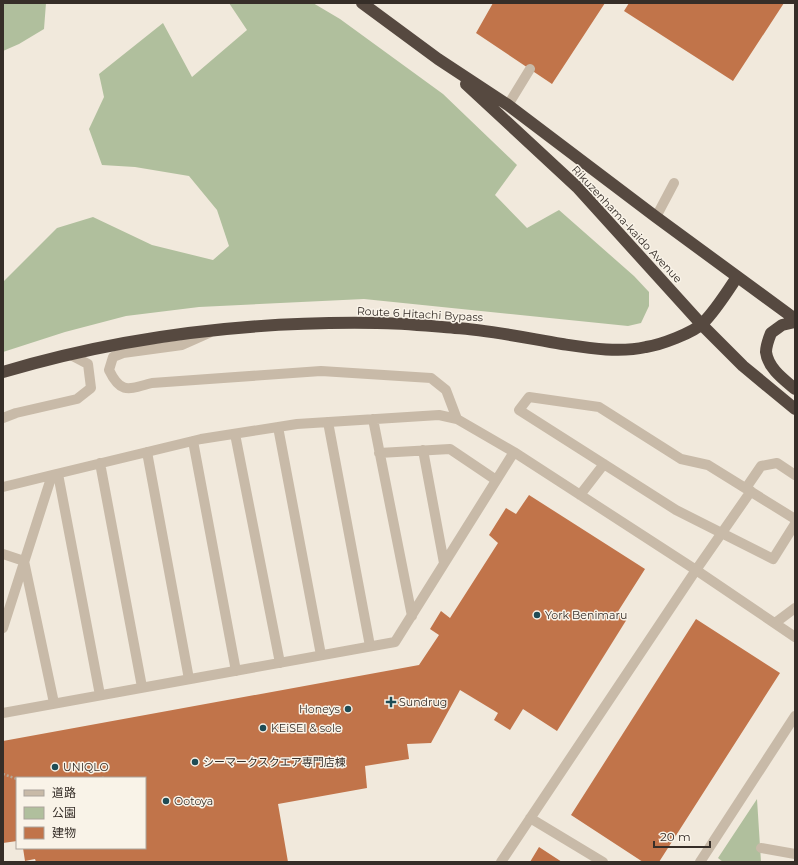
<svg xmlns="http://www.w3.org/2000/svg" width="798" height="865" font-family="Montserrat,'Noto Sans JP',sans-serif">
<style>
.green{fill:#b0bf9d}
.building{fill:#c1744a}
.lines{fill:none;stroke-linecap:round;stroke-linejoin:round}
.path{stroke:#b4a593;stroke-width:2.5;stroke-dasharray:2 2;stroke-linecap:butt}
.minor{stroke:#c8baa8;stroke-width:10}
.highway{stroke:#564940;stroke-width:12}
.poi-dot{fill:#1f4c55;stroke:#f9f3e8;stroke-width:1.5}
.labels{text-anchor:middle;stroke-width:3;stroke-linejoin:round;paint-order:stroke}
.street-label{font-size:11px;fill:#362e28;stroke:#f9f3e8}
.poi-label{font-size:11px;fill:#362e28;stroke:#f9f3e8;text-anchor:start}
</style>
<rect width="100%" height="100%" fill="#f1e9dc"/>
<path class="green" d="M 3,3 L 46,3 L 44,29 L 19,44 L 3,51 Z
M 229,3 L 313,3 L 340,19 L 443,94 L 517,165 L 495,195 L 527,228 L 559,210 L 634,276 L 649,292 L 649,306 L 641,323 L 628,326 L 364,299 L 199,307 L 126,316 L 65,332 L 3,352 L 3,282 L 57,228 L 93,217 L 152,245 L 213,260 L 229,246 L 217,210 L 189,176 L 135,167 L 102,165 L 89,129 L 104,97 L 99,74 L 163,23 L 192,77 L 247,30 Z
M 757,799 L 761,862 L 723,862 L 718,858 Z"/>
<path class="building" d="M 493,3 L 605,3 L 552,84 L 476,33 Z
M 629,3 L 784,3 L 733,81 L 624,11 Z
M 529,495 L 645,569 L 617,613 L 627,619 L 557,731 L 523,709 L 510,730 L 494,720 L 498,713 L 460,690 L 431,743 L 407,744 L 409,759 L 365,766 L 367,788 L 278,804 L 288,862 L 36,862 L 35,859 L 25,861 L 23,848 L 145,848 L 145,778 L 17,778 L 17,841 L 3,843 L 3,741 L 419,665 L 439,635 L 430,629 L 441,611 L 450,618 L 498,543 L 489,535 L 506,508 L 516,514 Z
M 696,619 L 780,673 L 659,862 L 643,862 L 571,815 Z
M 539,847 L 562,862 L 530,862 Z"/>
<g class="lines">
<path class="path" d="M 3,774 L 17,779
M 102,778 L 105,777"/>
<path class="minor" d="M 508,105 L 530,69
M 656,217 L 674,183
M 209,333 L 182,345 L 123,353 L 113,357 L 109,370 C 121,395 129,389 152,383 L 321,371 L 431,378 L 446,390 L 457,419
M 3,418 L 16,413 L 77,399 L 91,388 L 88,364 L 69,354
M 373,419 L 412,616
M 328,422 L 370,646
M 278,427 L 321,655
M 235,434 L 280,663
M 193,441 L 236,671
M 423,450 L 444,563
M 147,452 L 189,679
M 379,453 L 450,449 L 496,480
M 100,463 L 142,687
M 58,474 L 100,695
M 3,487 L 52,475
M 746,488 L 761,466 L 777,463 L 795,475
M 580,495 L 604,464
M 795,519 L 708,465 L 681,459 L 599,407 L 529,397 L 519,410 L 676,510 L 773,559 L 795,524
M 3,554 L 24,561 L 54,703
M 775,623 L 795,608
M 3,628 L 52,475 L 201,439 L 297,424 L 439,415 L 457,419 L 514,452 L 696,570 L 795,637
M 3,713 L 395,642 L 514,452
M 530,818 L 603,862
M 761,848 L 795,854
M 501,862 L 696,570 L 751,491
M 700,862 L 795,716"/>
<path class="highway" d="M 362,3 L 438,59 L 508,105 L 656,217 L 795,319
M 466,84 L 577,187 L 702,325 L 743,366 L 795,409
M 795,322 L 782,325 L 771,333 C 769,338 766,346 766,352 C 768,368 783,379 795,389
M 3,372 C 124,336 251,321 377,323 C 403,323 429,326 455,328 C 490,330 526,338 562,344 C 589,348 619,353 646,347 C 660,345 693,333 703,323 C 716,310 727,292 737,277"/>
</g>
<g class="poi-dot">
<circle cx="537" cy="615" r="4"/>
<path d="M389 696h4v4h4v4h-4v4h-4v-4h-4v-4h4z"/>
<circle cx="348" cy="709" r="4"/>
<circle cx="263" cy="728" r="4"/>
<circle cx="195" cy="762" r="4"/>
<circle cx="55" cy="767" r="4"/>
<circle cx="166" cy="801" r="4"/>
</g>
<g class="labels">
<g class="street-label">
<text transform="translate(627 224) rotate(47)" y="4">Rikuzenhama-kaido Avenue</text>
<text transform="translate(420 314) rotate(3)" y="4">Route 6 Hitachi Bypass</text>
</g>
<g class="poi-label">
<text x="545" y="619">York Benimaru</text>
<text x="399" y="706">Sundrug</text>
<text x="340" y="713" text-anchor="end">Honeys</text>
<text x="271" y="732">KEiSEI &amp; sole</text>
<text x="203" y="766">シーマークスクエア専門店棟</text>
<text x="63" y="771">UNIQLO</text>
<text x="174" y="805">Ootoya</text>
</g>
</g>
<rect width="798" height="865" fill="none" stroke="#362e28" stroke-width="8"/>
<rect x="16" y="777" width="130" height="72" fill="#f9f3e8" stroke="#aba49b"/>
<rect x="24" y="790" width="20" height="6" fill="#c8baa8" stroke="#aba49b"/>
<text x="52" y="797" font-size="12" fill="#362e28">道路</text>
<rect x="24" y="807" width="20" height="12" fill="#b0bf9d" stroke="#aba49b"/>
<text x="52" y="817" font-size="12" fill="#362e28">公園</text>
<rect x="24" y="827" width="20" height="12" fill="#c1744a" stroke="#aba49b"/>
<text x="52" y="837" font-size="12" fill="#362e28">建物</text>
<path d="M654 841v6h56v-6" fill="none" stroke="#362e28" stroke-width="2"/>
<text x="660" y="841" font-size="12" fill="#362e28" stroke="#f9f3e8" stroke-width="3" paint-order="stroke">20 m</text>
</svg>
